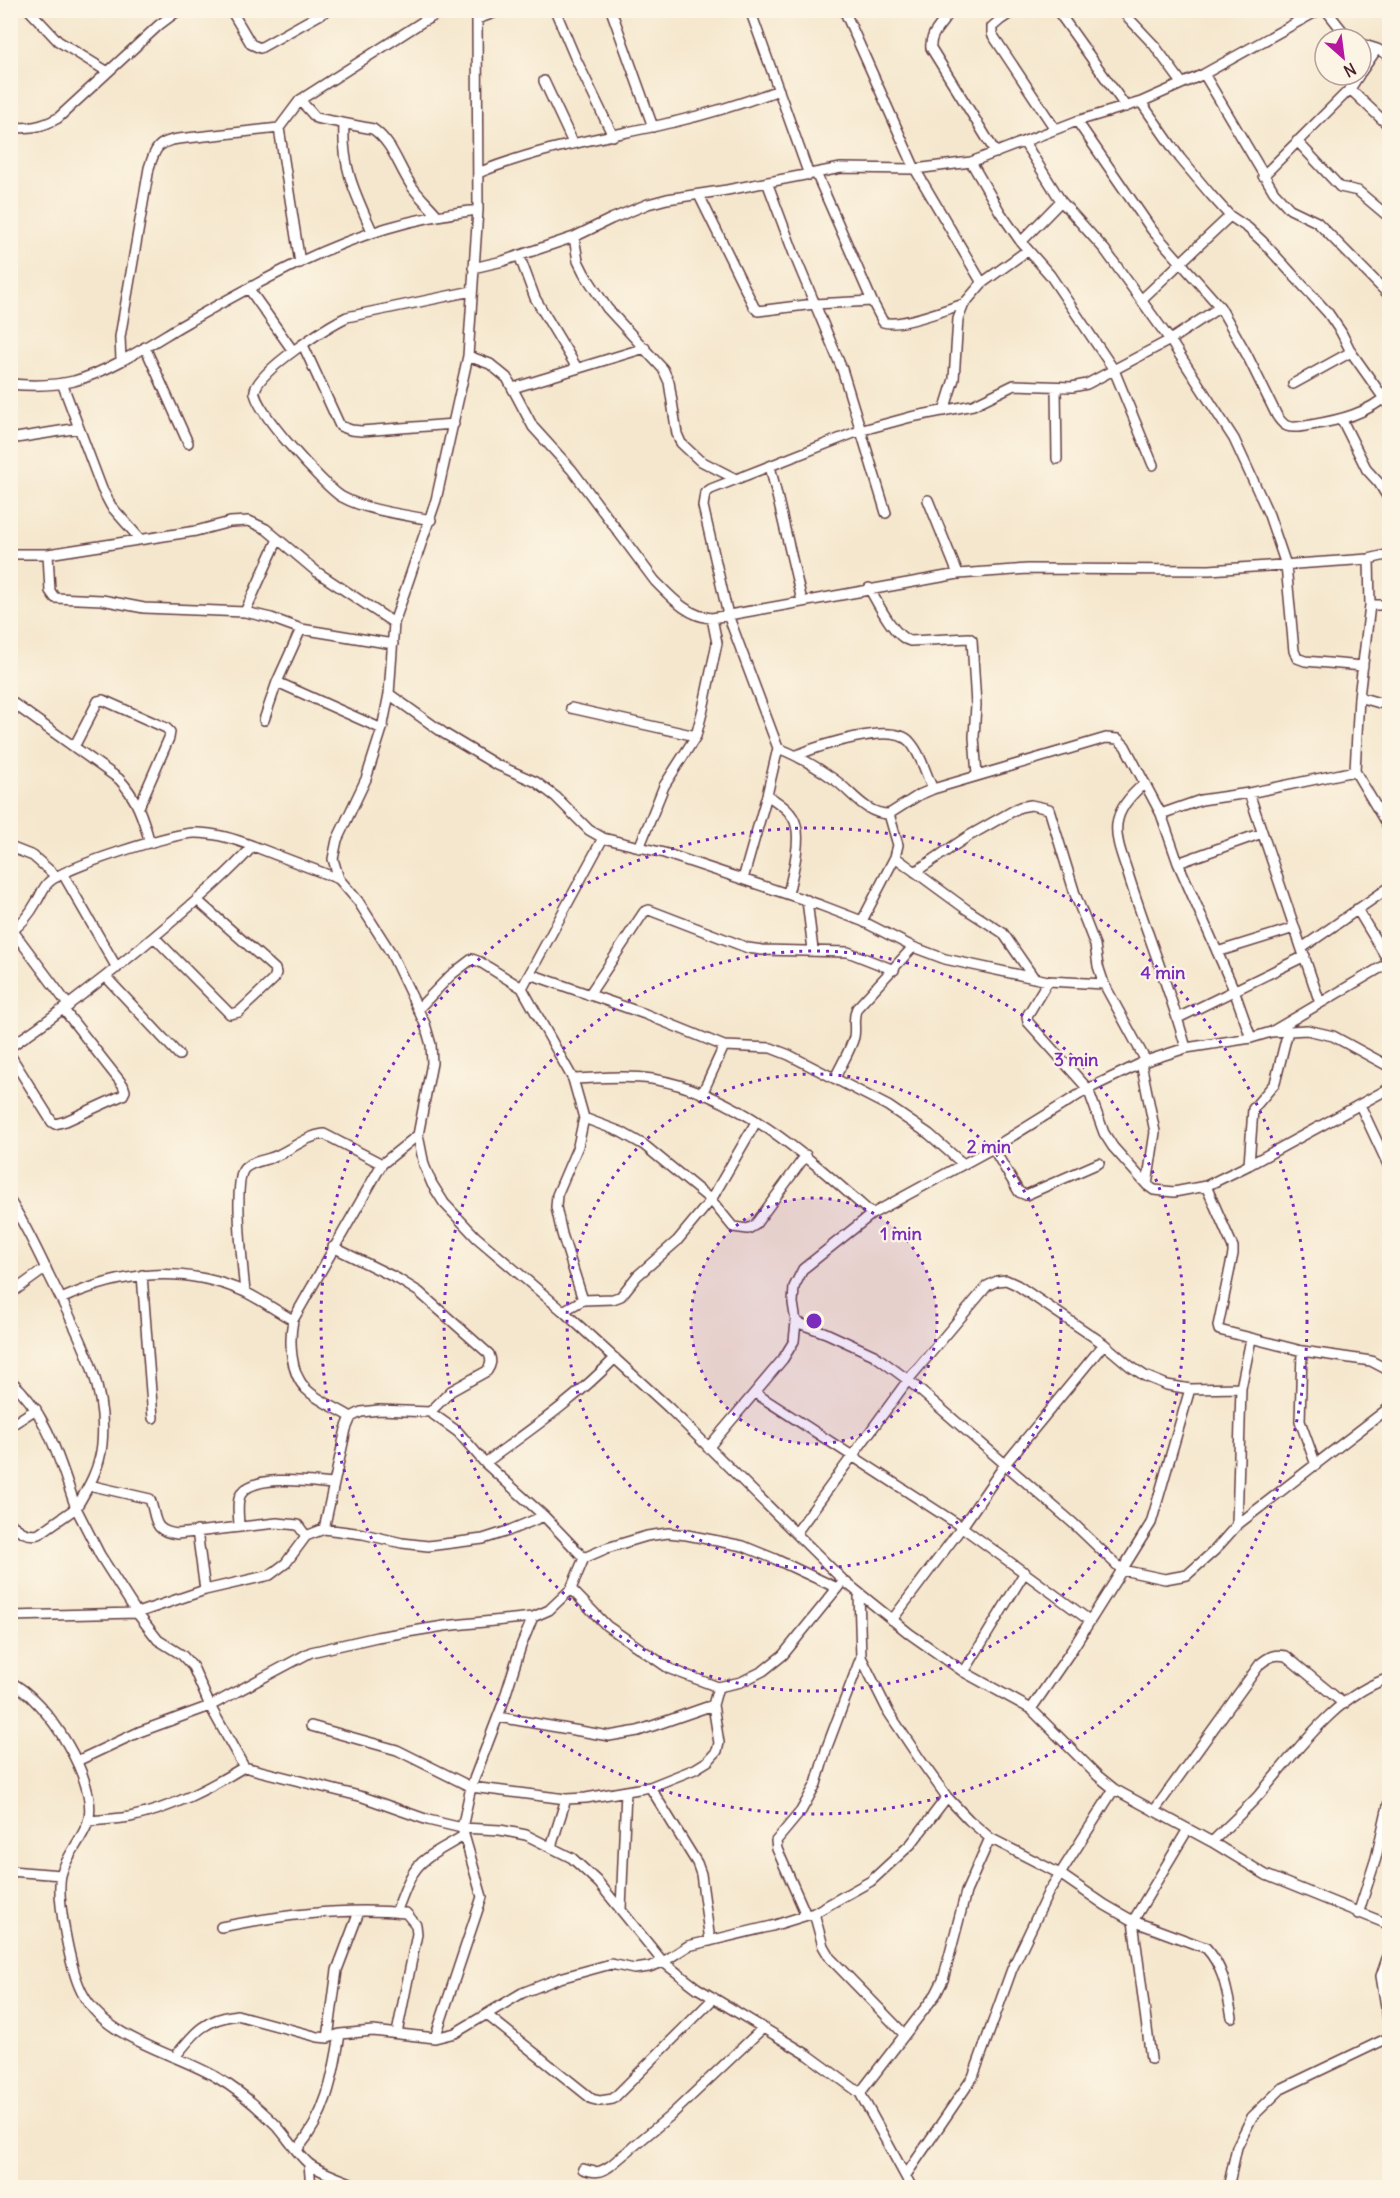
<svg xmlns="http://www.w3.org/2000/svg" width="1400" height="2198" font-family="Delius,sans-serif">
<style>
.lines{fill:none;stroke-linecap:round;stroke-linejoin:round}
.minor-casing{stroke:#643d43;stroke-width:12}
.minor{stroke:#fff;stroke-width:9}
.ring{fill:none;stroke:#7b2cbf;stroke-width:3;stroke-dasharray:3 6}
.centre{fill:#7b2cbf;stroke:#fcf5e5;stroke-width:3}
.ring-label{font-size:18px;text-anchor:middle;font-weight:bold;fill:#7b2cbf;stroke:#fcf5e5;stroke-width:4.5;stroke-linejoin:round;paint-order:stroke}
</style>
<rect width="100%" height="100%" fill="#fcf5e5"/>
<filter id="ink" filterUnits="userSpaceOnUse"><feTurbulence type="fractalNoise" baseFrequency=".0167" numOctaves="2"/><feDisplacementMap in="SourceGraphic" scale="12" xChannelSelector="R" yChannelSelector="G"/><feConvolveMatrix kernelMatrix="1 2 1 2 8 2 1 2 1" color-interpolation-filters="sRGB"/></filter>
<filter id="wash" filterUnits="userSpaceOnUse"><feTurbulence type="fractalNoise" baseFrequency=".008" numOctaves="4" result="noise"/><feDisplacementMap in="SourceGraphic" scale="24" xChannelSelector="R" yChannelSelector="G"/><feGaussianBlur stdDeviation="1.35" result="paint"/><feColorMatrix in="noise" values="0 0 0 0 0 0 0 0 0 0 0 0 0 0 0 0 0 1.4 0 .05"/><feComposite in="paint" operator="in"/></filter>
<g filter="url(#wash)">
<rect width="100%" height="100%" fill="#f5e7cd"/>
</g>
<g filter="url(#ink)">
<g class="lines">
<g class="minor-casing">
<path id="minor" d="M 29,10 L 58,41 L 108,72
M 231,10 L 251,44 L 260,48 L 328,10
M 475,10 L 477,19 L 478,210 L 468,356 L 436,500 L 394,623 L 389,694 L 382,729 L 366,779 L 337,840 L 333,859 L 339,879 L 358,901 L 391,953 L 425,1024 L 431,1045 L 432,1063 L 418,1135 L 424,1165 L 432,1184 L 444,1203 L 476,1237 L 563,1311 L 669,1408 L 843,1580 L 910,1634 L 964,1672 L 1031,1709 L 1098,1776 L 1114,1789 L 1212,1842 L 1266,1875 L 1390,1925
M 555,10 L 574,55 L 613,136
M 611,10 L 653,127
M 750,10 L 809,175
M 844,10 L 915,169 L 982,283
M 951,10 C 944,23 929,33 931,48 L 996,153
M 1015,10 L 1000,20 L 992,27 L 992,34 L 1055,129
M 1057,10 L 1126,107
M 1121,10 L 1154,45 L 1182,83
M 1288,10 L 1302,20
M 1326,10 L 1349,39
M 477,19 L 502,10
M 1361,44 L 1377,49 L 1390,56
M 1361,72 L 1377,49
M 1204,74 L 1274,192 L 1290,209 L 1317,222 L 1390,296
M 544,81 L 573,143
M 1350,89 L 1390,127
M 300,100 L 316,118 L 373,129 C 393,143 398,166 411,185 C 418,196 429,205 437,215
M 1141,102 L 1180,158 L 1211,195 L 1230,216 L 1248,228 L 1263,242 L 1328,313 L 1341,332 L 1351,352 L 1390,407
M 1077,121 L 1152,230 L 1220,307 L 1247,355 L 1277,416 C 1280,420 1282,424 1287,426 C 1294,429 1303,426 1311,425 C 1340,420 1367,414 1390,393
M 344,125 C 342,168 355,193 372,231
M 10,127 C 29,129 42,127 58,118 L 159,25 L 179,10
M 279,128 L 300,263
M 1297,141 L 1340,187 L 1358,191 L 1390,218
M 1024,142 L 1061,201 L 1105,250 L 1170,340 L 1234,439 L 1269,515 L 1286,565 L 1294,651 L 1297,658 L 1305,661 L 1363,666
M 971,162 L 1000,212 L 1021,242 L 1050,275 L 1114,370 L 1153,465
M 478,173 C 543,146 610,137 678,121 C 712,113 746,102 779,90
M 816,173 L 872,301 L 883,322 C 899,328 946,309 964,304
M 1263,176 L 1350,89 L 1359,75
M 767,182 L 794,254 L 842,369 L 886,513
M 699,195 L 754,307 L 758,311 L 814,304 L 872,301
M 574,237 L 578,261 L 584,273 L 607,308 L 663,369 L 669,382 L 677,434 L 681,443 L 699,460 L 736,479
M 1021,242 L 1061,201
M 519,255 L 535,298 L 577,368
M 473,268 L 503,261 L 574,237 L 611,219 L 648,204 L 667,199 L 727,190 L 841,168 L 915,169 L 971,162 L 1077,121 L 1141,102 L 1204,74 L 1319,10
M 249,289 L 293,351
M 1141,300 L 1230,216
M 1220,307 L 1170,340 L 1087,384 L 1072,387 L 1014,385 L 973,405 L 911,417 L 859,431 L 711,489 L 705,493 L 703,506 L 728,615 L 778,748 C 799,756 817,767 835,780 C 853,793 865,814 889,814 L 919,795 L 933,789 L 1106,738 L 1118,739 L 1125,746 L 1161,814 L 1178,863 L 1234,990 L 1251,1038
M 303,345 L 340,426 L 351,430 L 361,431 L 454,424
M 145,347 L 188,443
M 468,356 L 490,364 L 507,378 L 533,427 L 572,470 L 655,581 C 671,597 688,617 712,618 L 958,574 L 1028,569 L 1209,570 L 1369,559 L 1390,554
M 121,360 L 120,337 L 149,168 C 155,149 157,142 178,139 L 279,128 L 300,100 L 422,22 L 445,10
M 62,383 L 102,489 L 111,506 L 140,539
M 10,384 C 32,386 53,386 74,381 C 108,372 149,345 179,327 C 219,304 259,282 300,262 C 359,234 413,217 478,210
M 1293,384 L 1351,352
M 1056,387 L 1057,459
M 513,388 L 645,348
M 944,411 L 954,379 L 958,319 L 964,304 L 982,283 L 1028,250
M 1342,420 L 1367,470 L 1379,483 L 1390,501
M 10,439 L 79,428
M 770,466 L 802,601
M 928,500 L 958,574
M 431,520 C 402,514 368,511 342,497 C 326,488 250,406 255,390 C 261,369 328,326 347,317 L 472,291
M 10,554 L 48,554 L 196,531 L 230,522 L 249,521 L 266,529 L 317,572 L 394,623
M 48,554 L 50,591 L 55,598 L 102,600 L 144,608 L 245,612 L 271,618 L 301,629 L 393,644
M 1369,559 L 1370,605 L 1359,697 L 1355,771 L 1390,830
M 869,588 C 877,602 894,637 910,641 L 969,638 L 972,640 L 976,705 L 974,737 L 977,775
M 1370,605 L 1390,605
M 245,612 L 278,539
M 277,682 L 382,729
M 389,694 L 445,734 L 495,764 L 536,782 L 556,797 L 589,830 L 603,838 L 664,853 L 820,905 L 862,921 L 913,947 L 945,959 L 1048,981 L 1104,984 L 1146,1061
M 1359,697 L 1390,706
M 10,701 L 119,779 C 137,798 143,818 150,843
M 571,708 L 696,736
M 264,720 L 277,682 L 301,629
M 74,747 L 98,701 L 103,700 L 166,728 L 170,732 L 169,738 L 139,807
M 797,755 C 819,746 893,721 910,742 C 921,754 926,775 933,789
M 1145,783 C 1133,793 1119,807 1117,824 C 1115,841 1124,860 1129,877 C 1147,934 1170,990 1186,1048
M 1249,793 L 1320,1003
M 767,795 C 778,803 792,810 796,825 C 801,843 792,876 788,894
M 1161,814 L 1201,800 L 1249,793 L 1355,771
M 10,847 L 33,856 L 57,877
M 639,848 L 664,786 L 696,736 L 703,709 L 717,643 L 712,618
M 895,857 L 966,909 L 1003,933 L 1034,978
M 1178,863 L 1262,833
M 915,872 L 967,837 L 1020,807 L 1031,805 L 1049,809 L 1075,894 L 1095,945 L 1098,966 L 1104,984
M 63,874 L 117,968
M 743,879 L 767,795 L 778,748
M 807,900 L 813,950
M 1357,909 L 1389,962
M 862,921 L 895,857 L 898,845 L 889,814
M 13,931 L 69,1006
M 10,932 C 21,925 31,912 37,901 C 41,895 43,887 49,882 C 65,867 172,833 195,833 C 216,833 234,839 253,846
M 154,937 L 230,1014 L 239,1012 L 274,979 L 276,973 L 275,969 L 197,900
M 1302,948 L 1390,887
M 1217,952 L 1294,928
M 530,974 L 645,1014 L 724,1046 L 771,1048 L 789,1055 L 888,1106 L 929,1134 L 962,1163
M 106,977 L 179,1055
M 1048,981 L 1027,1016 L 1028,1022 L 1088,1089 L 1104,1133 L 1113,1147 L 1147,1185 L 1154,1190 L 1174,1192 L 1206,1186 L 1249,1165 L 1390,1088
M 522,988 L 603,838
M 589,995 L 644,912 L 649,910 L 748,948 L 762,950 L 848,952 L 894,970
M 418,1009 L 451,975 L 472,959 L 480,962 L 522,988 L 573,1079 L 584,1118 L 578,1146 L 557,1195 L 556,1207 L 562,1234 L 583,1300
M 1178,1018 L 1305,956
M 1273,1031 L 1390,962
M 10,1047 C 68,1007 123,964 176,918 C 203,895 230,872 253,846 L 339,879
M 10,1055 L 52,1122 L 55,1124 L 66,1121 L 123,1095 L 125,1091 L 123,1085 L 64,1010
M 1141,1063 L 1155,1132 L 1147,1185
M 835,1078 C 841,1065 850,1051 854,1037 C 856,1027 852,1018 857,1008 L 913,947
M 573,1079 C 599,1078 627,1075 652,1079 C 739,1093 809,1158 872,1214
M 702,1094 L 724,1046
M 1360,1105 L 1390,1169
M 584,1118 L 621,1132 L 644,1145 L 711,1200 L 733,1227 L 748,1229 L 755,1225 L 806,1155
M 993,1148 L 1019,1192 L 1026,1195 L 1099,1163
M 1249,1165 L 1253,1109 L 1275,1083 L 1288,1031
M 1206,1186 L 1233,1247 L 1233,1254 L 1218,1326 L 1219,1330 L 1302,1351 L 1371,1361 L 1390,1371
M 10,1201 C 25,1224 37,1250 49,1275 C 75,1328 108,1382 102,1444 C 100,1468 88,1488 76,1508 L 100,1555 L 137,1613 L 158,1640 L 182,1655 L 193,1667 L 210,1706 L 244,1767 L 363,1797 L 428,1820 L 462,1828 L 500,1830 L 526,1835 L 572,1858 L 599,1883 L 663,1962 L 697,1988 L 808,2055 L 860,2093 L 912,2188
M 333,1247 L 398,1279 L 419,1292 L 489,1354 C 492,1361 491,1365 487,1371 L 451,1391 L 430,1412
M 142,1275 L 153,1418
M 245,1292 C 243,1271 233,1183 244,1169 C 251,1161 269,1160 278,1155 C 293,1148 307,1136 324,1134 L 382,1164
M 10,1294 L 46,1268
M 61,1299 C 121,1272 182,1264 245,1292 C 261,1300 277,1311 293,1320
M 563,1311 L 583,1300 L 613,1299 L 621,1296 L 637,1276 L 677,1241 L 711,1200 L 756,1122
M 796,1322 L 826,1333 L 874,1355 L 908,1380 L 1074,1524 L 1122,1570 L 1151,1523 L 1190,1389
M 1302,1351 L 1300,1421 L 1316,1465
M 10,1380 C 48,1413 60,1463 76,1508 L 39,1534 C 27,1537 20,1531 10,1523
M 755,1393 L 962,1527 L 1089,1620
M 351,1417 C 337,1408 318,1401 306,1389 C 290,1373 289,1341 293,1320 L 382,1164 L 418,1135
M 10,1426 L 36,1409
M 708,1448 L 783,1359 L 794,1341 L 796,1322 L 793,1303 L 794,1287 L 803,1269 L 872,1214 L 993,1148 L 1088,1089 L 1146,1061 L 1186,1048 L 1251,1038 L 1271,1032 L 1307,1030 L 1333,1036 L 1390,1067
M 485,1463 C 530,1430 577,1398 615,1358
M 89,1485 L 150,1499 C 157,1519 152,1531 177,1534 L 277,1523 L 298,1525 L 306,1536
M 1237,1525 L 1241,1388 L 1251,1339
M 239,1527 C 239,1517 236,1502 241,1494 C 255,1473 312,1482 333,1484
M 324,1529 L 346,1429 L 351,1417 L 361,1412 L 379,1410 L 430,1412 L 458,1432 L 485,1463 L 544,1516 L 584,1558
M 197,1531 L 205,1590
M 796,1533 L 908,1380 L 987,1286 L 997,1281 L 1006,1280 L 1017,1285 L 1104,1344 L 1130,1366 L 1145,1376 L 1167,1385 L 1190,1389 L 1241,1388
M 571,1589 L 607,1626 L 670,1669 L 718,1687 L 741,1682 L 763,1671 L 783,1655 L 839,1586
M 859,1594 L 861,1657 L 889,1713 L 921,1761 L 947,1797 L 969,1820 L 990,1838 L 1060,1874 L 1049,1891 L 1012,1969 L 973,2077 L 906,2175
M 10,1616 L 137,1613 L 205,1590 L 270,1575 L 286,1563 L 306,1536 L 324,1529 L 363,1534 L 402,1543 L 428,1546 L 483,1539 L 508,1531 L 544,1516
M 892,1620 L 962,1527 L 1006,1463 L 1104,1344
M 964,1672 L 1025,1572
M 10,1682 C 46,1698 100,1783 88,1822 C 82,1840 66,1856 61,1875 C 56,1898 70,1964 79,1986 C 100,2039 172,2051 216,2077 C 237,2089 258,2107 276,2125 C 287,2137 296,2152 308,2163 C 318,2172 348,2181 362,2188
M 1031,1709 L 1071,1651 L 1122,1570 L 1165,1579 L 1187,1575 L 1214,1551 L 1237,1525 L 1390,1407
M 498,1717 L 609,1736 L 638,1731 L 713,1705
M 311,1726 L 397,1750 L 471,1787 L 566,1799 L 586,1798 L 650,1787 L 695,1769 L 708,1761 L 717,1751 L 719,1743 L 713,1705 L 718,1687
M 77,1761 L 139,1732 L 210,1706 L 311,1652 L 377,1637 L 444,1626 L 533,1617 L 549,1610 L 571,1589 L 584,1558 L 607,1548 L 647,1536 L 668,1533 L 687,1535 L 743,1546 L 775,1559 L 837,1588
M 650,1787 L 697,1863 L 701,1874 L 710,1941
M 1114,1789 L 1060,1874 L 1105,1905 L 1133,1921 L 1151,2059
M 1154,1811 L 1260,1664 C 1270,1656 1274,1654 1286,1656 L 1344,1704
M 88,1821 C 102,1820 116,1819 130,1817 C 170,1809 209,1788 244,1767
M 1188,1829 L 1133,1921 L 1206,1948 C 1224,1967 1227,1992 1232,2017
M 1212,1842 C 1227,1827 1243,1812 1258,1796 C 1295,1754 1335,1694 1390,1678
M 551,1847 L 566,1799
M 10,1871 L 61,1875
M 621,1909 L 626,1791
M 396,1912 C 404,1894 409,1871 426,1859 C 437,1850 451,1844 463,1836
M 814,1913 L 823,1946 L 830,1958 L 904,2034
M 1358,1914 L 1376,1858 L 1390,1797
M 806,1915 L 777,1849 L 776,1841 L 801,1811 L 816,1784 L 827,1747 L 861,1657
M 221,1927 C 281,1915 344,1907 406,1913 L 416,1925 L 417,1934 L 397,2033
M 1390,1950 L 1381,1976 L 1390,2031
M 487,2015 L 592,2099 L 600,2101 L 613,2099 L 714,1998
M 328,2038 L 337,1970 L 359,1912
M 435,2038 L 482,1897 L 462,1828 L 471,1787 L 502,1706 L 521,1646 L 533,1617
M 175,2057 C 194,2033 204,2019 237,2015 L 318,2037 L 328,2038 L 340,2034 L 373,2031 L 435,2038 L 455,2033 L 522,1993 L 560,1978 L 611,1964 L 634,1969 L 649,1967 L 663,1962 L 688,1946 L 772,1926 L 814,1913 L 871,1881 L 911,1844 L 947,1797
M 860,2093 L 936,1994 L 943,1980 L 966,1892 L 990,1838
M 297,2150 C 326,2115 333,2078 340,2034
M 309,2164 L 311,2188
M 583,2169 C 595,2173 600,2173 610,2166 L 670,2116 L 763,2028
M 1228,2188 L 1237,2147 L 1252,2117 L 1281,2089 L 1390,2037"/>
</g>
<use href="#minor" class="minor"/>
</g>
</g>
<circle cx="814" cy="1321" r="123" fill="#7b2cbf" fill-opacity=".12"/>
<g class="ring">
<circle cx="814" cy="1321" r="123"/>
<circle cx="814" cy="1321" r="247"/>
<circle cx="814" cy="1321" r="370"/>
<circle cx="814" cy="1321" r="493"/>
</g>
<circle cx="814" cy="1321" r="9" class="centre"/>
<g class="ring-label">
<text x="1163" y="979">4 min</text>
<text x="1076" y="1066">3 min</text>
<text x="989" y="1153">2 min</text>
<text x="901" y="1240">1 min</text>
</g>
<rect width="1400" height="2198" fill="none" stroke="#fcf5e5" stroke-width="36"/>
<g transform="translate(1343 57) rotate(152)"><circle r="28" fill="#fcf5e5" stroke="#b59f9b" stroke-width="1.5"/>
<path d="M0-4.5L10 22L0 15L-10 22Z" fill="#b5179e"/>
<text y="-9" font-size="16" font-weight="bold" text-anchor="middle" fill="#4a1f2b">N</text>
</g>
</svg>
